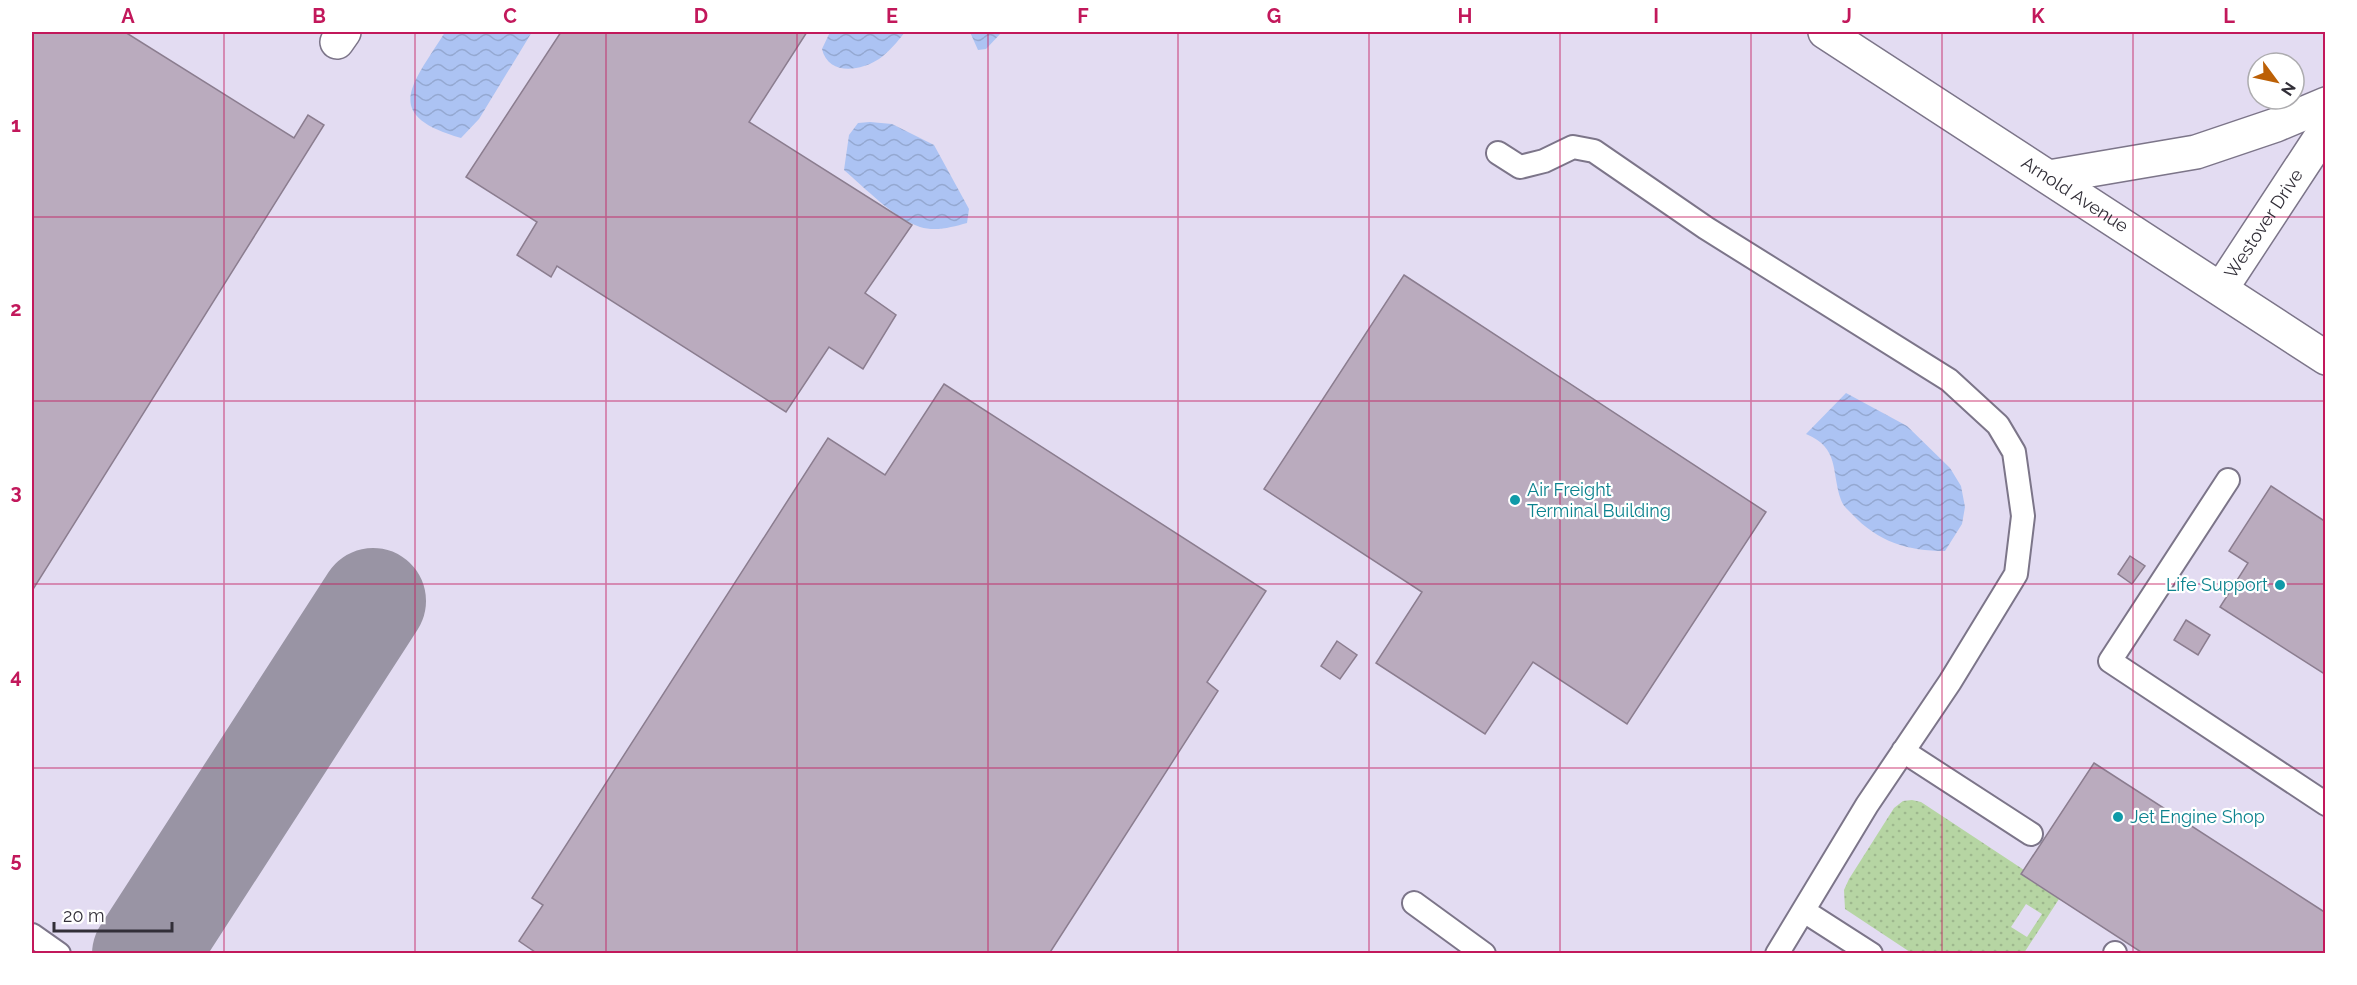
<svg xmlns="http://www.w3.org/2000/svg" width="2357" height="985" font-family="Raleway,sans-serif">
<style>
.grass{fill:url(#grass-dots);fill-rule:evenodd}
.water{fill:url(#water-waves)}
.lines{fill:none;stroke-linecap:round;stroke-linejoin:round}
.taxiway{stroke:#9994a4;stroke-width:106}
.building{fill:#baabbe;stroke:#8b7d8f;stroke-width:1.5}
.service-casing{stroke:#7c7589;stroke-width:26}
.minor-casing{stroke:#7c7589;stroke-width:36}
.tertiary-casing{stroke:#7c7589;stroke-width:36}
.service{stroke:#fff;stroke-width:22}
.minor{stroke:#fff;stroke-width:33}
.tertiary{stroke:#fff;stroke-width:33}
.grid{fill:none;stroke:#c2185b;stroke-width:1.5;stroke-opacity:0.55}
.culture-dot{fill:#0f9aa8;stroke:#fff;stroke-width:2}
.labels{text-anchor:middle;stroke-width:4.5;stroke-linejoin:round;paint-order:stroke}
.street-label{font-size:18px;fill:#322f38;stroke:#fff}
.culture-label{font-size:18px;fill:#0d838f;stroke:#fff;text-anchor:start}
.neatline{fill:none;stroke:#c2185b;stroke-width:2}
.grid-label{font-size:20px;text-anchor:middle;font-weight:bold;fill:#c2185b}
</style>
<defs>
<pattern id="grass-dots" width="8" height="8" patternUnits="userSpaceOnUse" patternTransform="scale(1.5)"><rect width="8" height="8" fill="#b6d5a3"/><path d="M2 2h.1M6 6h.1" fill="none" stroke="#9db78d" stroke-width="1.8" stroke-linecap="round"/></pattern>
<pattern id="water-waves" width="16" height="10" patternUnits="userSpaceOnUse" patternTransform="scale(1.5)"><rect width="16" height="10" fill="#acc3f3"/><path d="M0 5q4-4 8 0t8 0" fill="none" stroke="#94a8d1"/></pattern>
</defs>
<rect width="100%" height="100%" fill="#e3dcf2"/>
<path class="grass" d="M 1912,800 L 1921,802 L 2024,870 L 2022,875 L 2059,899 L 2024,953 L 1913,954 L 1845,909 L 1844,890 L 1849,879 L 1894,808 L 1903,801 ZM 2026,904 L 2042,914 L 2027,937 L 2011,927 Z"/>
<path class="water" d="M 445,32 L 532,32 L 479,119 L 461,138 C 380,115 413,84 445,32 Z
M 830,32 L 905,32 C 898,41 889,52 879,59 C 859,72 828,75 822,49 Z
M 970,32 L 1002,32 L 986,49 L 978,50 Z
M 870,122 L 892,124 L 934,145 L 969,209 L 967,223 C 952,227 936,232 920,227 C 894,218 865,188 844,170 L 849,135 L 858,123 Z
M 1846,393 L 1907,426 L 1950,468 L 1961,486 L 1965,507 L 1962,524 L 1945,551 C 1908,551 1878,542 1852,514 C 1848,510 1843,506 1841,500 C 1831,471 1840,448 1806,434 Z"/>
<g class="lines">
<path class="taxiway" d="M 145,954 L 373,601"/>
</g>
<path class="building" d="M 32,32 L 125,32 L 294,138 L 308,115 L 324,125 L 32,591 Z
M 561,32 L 807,32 L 749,122 L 912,225 L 865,293 L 896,315 L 863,369 L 829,347 L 786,412 L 557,266 L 551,277 L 517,255 L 537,222 L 466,177 Z
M 1404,275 L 1766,512 L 1627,724 L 1533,662 L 1485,734 L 1376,663 L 1422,592 L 1264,489 Z
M 944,384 L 1266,591 L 1207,682 L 1218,691 L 1049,954 L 538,954 L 519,941 L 543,905 L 532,898 L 828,438 L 885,475 Z
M 2271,486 L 2326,522 L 2326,675 L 2220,607 L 2248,563 L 2229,551 Z
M 2130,556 L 2145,566 L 2132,584 L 2118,574 Z
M 2186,620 L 2210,635 L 2198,655 L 2174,640 Z
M 1337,641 L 1357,655 L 1340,679 L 1321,666 Z
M 2094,763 L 2326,913 L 2326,954 L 2144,954 L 2021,874 Z"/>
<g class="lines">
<g class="service-casing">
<path id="service" d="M 1498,153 L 1520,167 L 1544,161 L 1573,147 L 1594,151 L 1706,228 L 1949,380 L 1998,425 L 2014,452 L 2023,516 L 2016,574 L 1950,682 L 1867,805 L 1777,954
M 2228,480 L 2110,661 L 2326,804
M 1903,751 L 2031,834
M 1414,903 L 1484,954
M 1804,911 L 1871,954
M 32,935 L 59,954
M 2115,954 L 2115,953"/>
</g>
<g class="minor-casing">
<path id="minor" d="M 337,42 L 344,32"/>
</g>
<g class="tertiary-casing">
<g id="tertiary">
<path id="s1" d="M 1825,32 L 2326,358"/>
<path d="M 2049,177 L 2196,152 L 2276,125 L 2326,104"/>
<path id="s2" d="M 2221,289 L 2326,129"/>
</g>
</g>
<use href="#service" class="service"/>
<use href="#minor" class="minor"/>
<use href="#tertiary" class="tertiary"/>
</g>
<path class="grid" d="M 224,32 L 224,954M 415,32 L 415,954M 606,32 L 606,954M 797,32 L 797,954M 988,32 L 988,954M 1178,32 L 1178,954M 1369,32 L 1369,954M 1560,32 L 1560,954M 1751,32 L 1751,954M 1942,32 L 1942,954M 2133,32 L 2133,954M 32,217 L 2326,217M 32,401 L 2326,401M 32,584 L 2326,584M 32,768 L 2326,768"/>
<g class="culture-dot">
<circle cx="1515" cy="500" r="6"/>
<circle cx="2280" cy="585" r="6"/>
<circle cx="2118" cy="817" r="6"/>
</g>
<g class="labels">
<g class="street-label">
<text dy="6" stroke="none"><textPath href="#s1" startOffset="298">Arnold Avenue</textPath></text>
<text dy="6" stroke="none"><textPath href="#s2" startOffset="78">Westover Drive</textPath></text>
</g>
<g class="culture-label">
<text x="1527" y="496">Air Freight<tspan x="1527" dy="21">Terminal Building</tspan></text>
<text x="2268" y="591" text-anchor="end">Life Support</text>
<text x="2130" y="823">Jet Engine Shop</text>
</g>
</g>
<rect width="2357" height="985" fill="none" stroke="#ffffff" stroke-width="66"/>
<g transform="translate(2276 81) rotate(123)"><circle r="28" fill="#ffffff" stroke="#adacaf" stroke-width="1.5"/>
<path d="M0-4.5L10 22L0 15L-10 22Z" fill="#bc6006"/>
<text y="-9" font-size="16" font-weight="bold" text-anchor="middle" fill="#322f38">N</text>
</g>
<path d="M54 922v9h118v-9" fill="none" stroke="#322f38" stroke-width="3"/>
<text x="63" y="922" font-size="18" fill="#322f38" stroke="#ffffff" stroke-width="4.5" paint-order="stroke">20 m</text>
<rect x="33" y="33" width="2291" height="919" class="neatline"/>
<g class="grid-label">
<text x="128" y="23">A</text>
<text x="319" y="23">B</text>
<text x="510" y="23">C</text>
<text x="701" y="23">D</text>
<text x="892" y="23">E</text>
<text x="1083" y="23">F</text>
<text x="1274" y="23">G</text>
<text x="1465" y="23">H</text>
<text x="1656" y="23">I</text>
<text x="1847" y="23">J</text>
<text x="2038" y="23">K</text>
<text x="2229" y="23">L</text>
<text x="16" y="132">1</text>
<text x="16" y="316">2</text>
<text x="16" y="499">3</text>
<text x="16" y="683">4</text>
<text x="16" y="867">5</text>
</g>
</svg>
